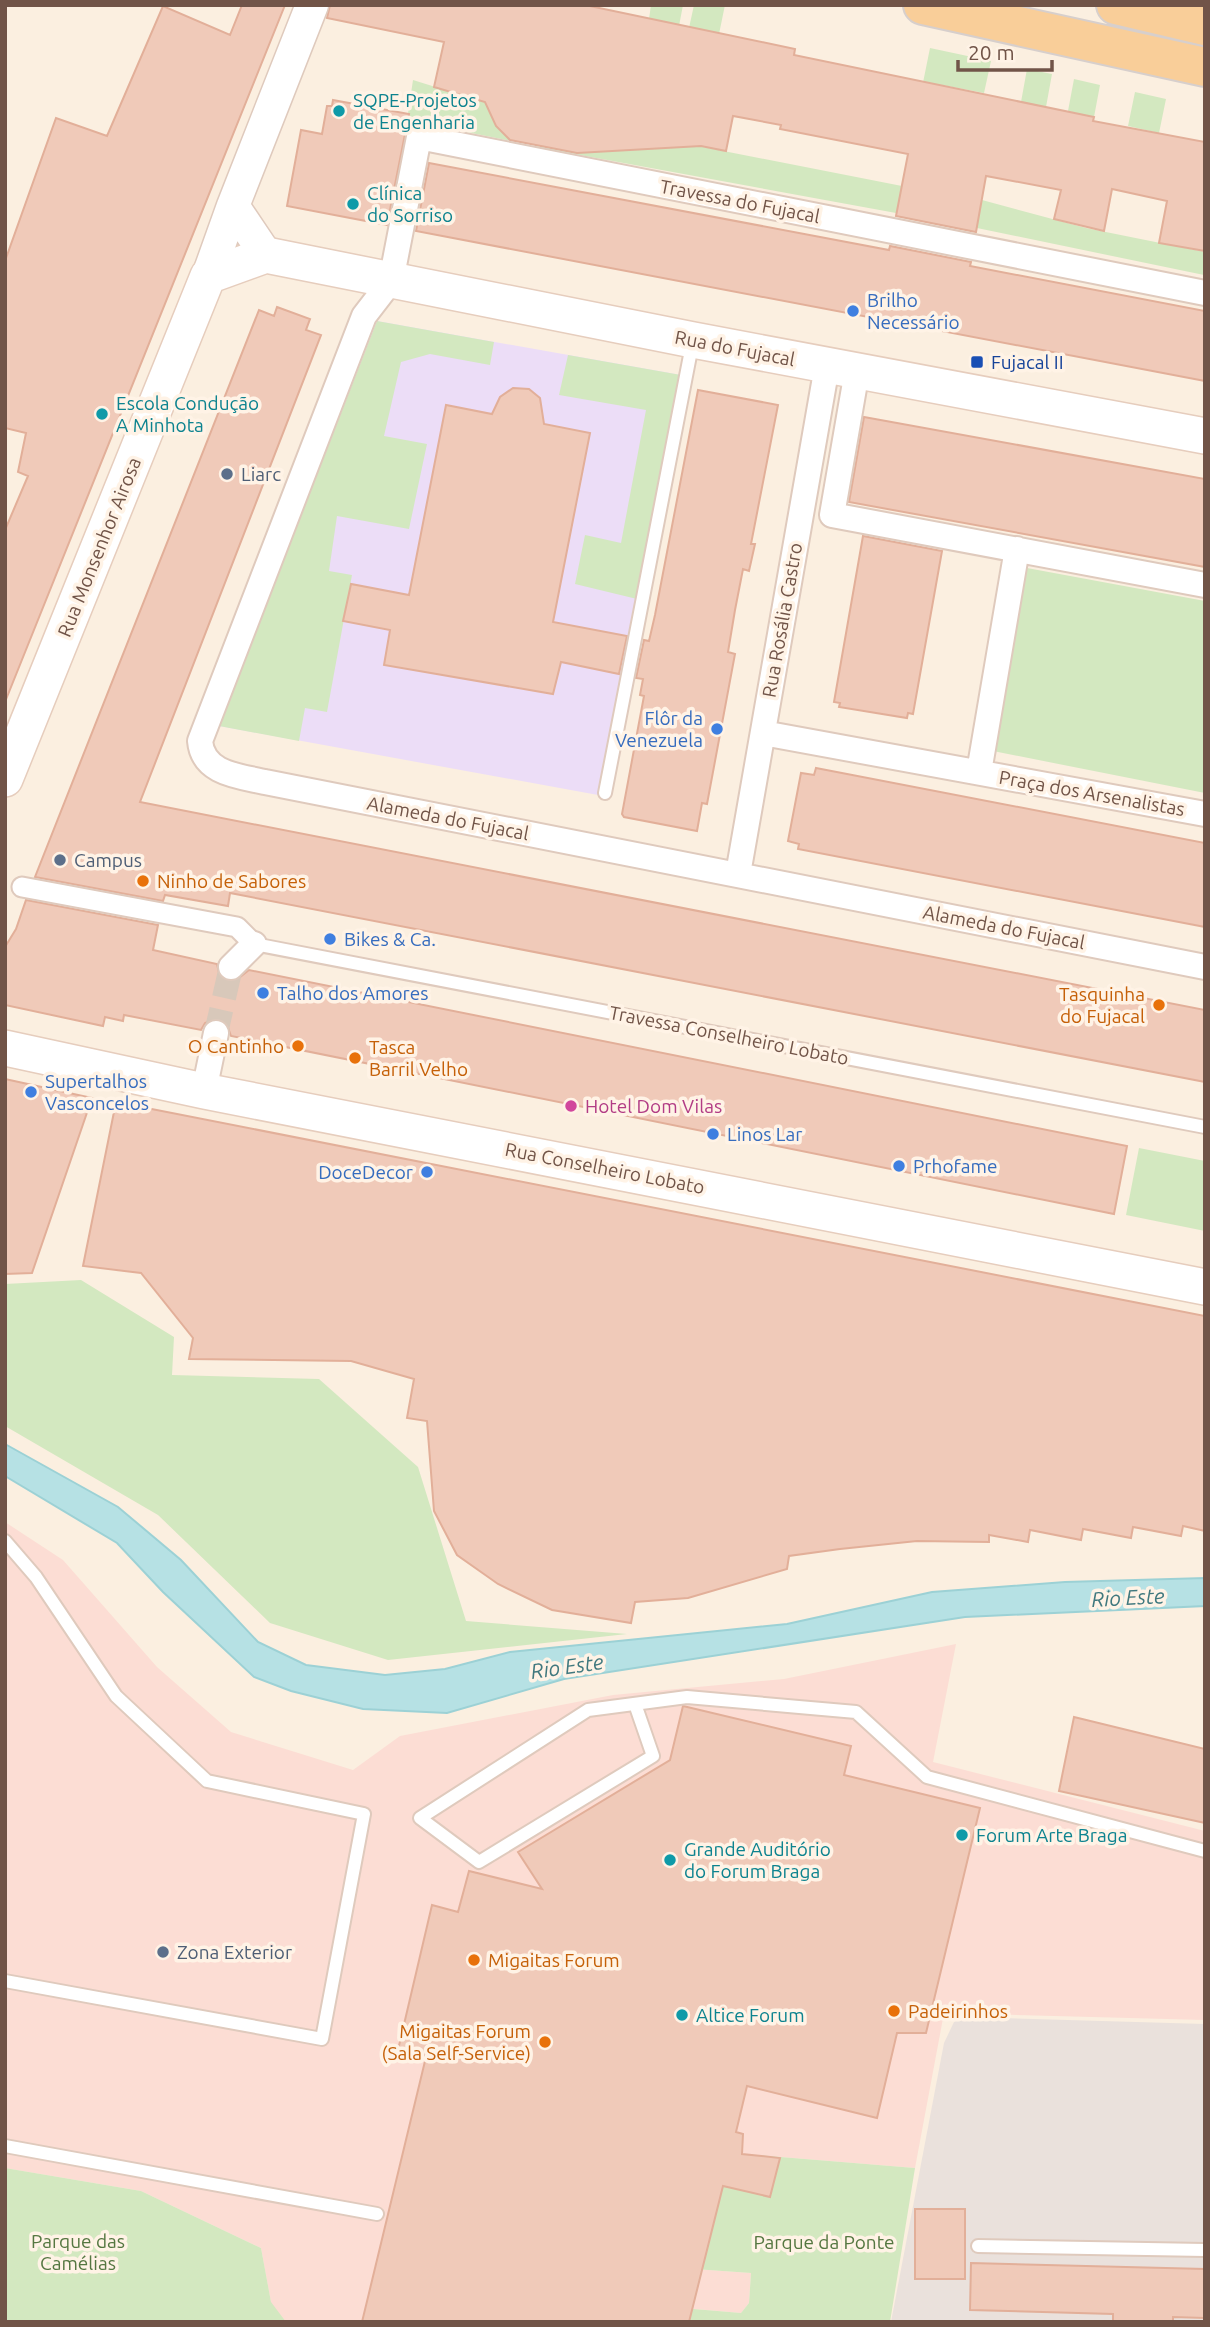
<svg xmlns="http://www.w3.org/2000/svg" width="1210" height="2327" font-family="Ubuntu,sans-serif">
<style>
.commercial{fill:#fcddd4}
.industrial{fill:#eae1dc}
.education{fill:#ecddf7}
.green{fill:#d3e8c0}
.water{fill:#b6e1e4;stroke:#9cd1d5;stroke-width:2}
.building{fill:#f0cab9;stroke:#e2af99;stroke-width:2}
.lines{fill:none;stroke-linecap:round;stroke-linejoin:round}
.minor-tunnel{stroke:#d8c8ba;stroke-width:24;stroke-dasharray:24 12;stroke-linecap:butt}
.service-casing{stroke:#dfcabd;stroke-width:16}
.pedestrian-casing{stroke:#dfcabd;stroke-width:23}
.minor-casing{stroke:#dfcabd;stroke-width:28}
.tertiary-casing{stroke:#dfcabd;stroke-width:35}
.secondary-casing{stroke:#e6cdbd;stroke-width:38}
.primary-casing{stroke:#d7cfcc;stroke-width:42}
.service{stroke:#fff;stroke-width:12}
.pedestrian{stroke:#fff;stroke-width:19}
.minor{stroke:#fff;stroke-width:24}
.tertiary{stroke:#fff;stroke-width:32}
.secondary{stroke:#fff;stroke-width:35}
.primary{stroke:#f9ce99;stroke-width:38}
.culture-dot{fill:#0f9aa8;stroke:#fff3e6;stroke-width:2.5}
.shop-dot{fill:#3f7fe0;stroke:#fff3e6;stroke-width:2.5}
.transit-dot{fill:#1a4fb4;stroke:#fff3e6;stroke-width:2.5}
.service-dot{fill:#5c6f8a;stroke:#fff3e6;stroke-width:2.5}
.food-dot{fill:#e8710a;stroke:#fff3e6;stroke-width:2.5}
.hotel-dot{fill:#d1479c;stroke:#fff3e6;stroke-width:2.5}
.labels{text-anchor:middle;stroke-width:7;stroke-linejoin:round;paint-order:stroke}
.culture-label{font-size:19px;fill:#0d838f;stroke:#fff3e6;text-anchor:start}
.street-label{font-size:19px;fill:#715448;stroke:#fff3e6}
.shop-label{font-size:19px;fill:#366cbe;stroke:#fff3e6;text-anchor:start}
.transit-label{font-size:19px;fill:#164399;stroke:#fff3e6;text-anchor:start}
.service-label{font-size:19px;fill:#4e5e75;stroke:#fff3e6;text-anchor:start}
.food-label{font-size:19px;fill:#c56008;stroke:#fff3e6;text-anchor:start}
.hotel-label{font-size:19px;fill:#b23c85;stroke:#fff3e6;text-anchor:start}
.park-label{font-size:19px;fill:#557741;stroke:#fff3e6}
.water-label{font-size:21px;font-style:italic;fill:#40787e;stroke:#fff3e6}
</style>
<rect width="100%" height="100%" fill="#fbefe0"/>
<path class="commercial" d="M 5,1522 L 63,1560 L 157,1667 L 231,1732 L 353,1770 L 400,1736 L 613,1695 L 784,1679 L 956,1644 L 933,1762 L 1205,1831 L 1205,2020 L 944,2013 L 915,2168 L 742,2154 L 694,2269 L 751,2273 L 749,2303 L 741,2313 L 683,2308 L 681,2322 L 284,2322 L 272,2308 L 261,2248 L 141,2191 L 5,2168 Z"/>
<path class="industrial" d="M 965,2017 L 1205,2024 L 1205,2322 L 891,2322 L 944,2043 L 954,2022 Z"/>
<path class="education" d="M 377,321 L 681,375 L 598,795 L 219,726 Z"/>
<path class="green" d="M 651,5 L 683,5 L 679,26 L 649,19 Z
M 694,5 L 725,5 L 719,34 L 689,28 Z
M 930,48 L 991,61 L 984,93 L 942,85 L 929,145 L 911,142 Z
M 1027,69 L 1052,74 L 1046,107 L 1021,102 Z
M 1074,79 L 1100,85 L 1094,117 L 1068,111 Z
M 413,80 L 474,99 L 482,96 L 496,126 L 511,141 L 407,120 Z
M 1135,92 L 1166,99 L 1159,133 L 1128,126 Z
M 693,145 L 902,186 L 896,213 L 531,146 L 592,152 Z
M 982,200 L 1086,228 L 1205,252 L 1204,275 L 977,228 Z
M 377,321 L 494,342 L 490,365 L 430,354 L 401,362 L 384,436 L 427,444 L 409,529 L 337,516 L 329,571 L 352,575 L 327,712 L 305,708 L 299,741 L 219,726 Z
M 568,355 L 681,375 L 637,599 L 575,584 L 585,535 L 621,543 L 646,410 L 559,395 Z
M 1027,568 L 1205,601 L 1205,793 L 993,751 Z
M 1139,1148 L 1205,1161 L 1205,1231 L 1126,1215 Z
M 81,1280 L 174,1337 L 172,1375 L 319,1379 L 418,1467 L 466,1621 L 627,1634 L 388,1660 L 270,1623 L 158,1515 L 5,1426 L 5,1284 Z
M 742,2154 L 915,2168 L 890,2322 L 681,2322 L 682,2308 L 741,2313 L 749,2303 L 751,2273 L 694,2269 L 730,2157 Z
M 5,2168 L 141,2191 L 261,2248 L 271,2302 L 286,2322 L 5,2322 Z"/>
<path class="water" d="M 5,1444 L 118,1507 L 181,1560 L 258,1642 L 306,1665 L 385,1675 L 445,1669 L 510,1652 L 787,1624 L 932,1592 L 1065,1582 L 1205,1578 L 1205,1606 L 965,1617 L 564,1679 L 447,1713 L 363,1709 L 291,1691 L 254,1677 L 163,1592 L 117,1543 L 5,1476 Z"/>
<path class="building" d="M 242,5 L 285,5 L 5,702 L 5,530 L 28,476 L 18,472 L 26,433 L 5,428 L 5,261 L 56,118 L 107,136 L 163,6 L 230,35 Z
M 330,5 L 585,5 L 795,49 L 794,55 L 1094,117 L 1093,121 L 1205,142 L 1205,251 L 1159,243 L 1167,201 L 1112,189 L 1104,231 L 1054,219 L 1061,190 L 986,176 L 976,232 L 896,216 L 908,154 L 780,129 L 781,125 L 733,116 L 726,151 L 701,146 L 577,153 L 510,140 L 496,126 L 485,102 L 434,87 L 444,42 L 327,18 Z
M 333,100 L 409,114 L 387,225 L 287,206 L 301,130 L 322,134 L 327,106 L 332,106 Z
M 429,163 L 889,250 L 890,246 L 971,262 L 970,266 L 1205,311 L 1205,381 L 416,231 Z
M 277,307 L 310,319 L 306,330 L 321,335 L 140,802 L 1205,1010 L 1205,1082 L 230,893 L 228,906 L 165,895 L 163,901 L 35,877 L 259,310 L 274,316 Z
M 513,388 L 529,389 L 540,398 L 544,424 L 590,433 L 553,622 L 627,636 L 619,674 L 561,662 L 553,694 L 384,665 L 390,630 L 343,621 L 351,584 L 409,595 L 446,405 L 492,414 L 500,397 Z
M 698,390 L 778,405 L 751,544 L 755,544 L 749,571 L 743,569 L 735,610 L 728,652 L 735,654 L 707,804 L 702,803 L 697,831 L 624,817 L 622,814 L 644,696 L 640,695 L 643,679 L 636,678 L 644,640 L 649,641 L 655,615 Z
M 864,417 L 1205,479 L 1205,567 L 849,502 Z
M 863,536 L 942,551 L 913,714 L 908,713 L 907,718 L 839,707 L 840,703 L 834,702 Z
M 816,768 L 1205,843 L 1205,927 L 798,849 L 799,844 L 788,841 L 801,773 L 814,775 Z
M 26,900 L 158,925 L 153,950 L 217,964 L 220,977 L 228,981 L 235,981 L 249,970 L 1127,1146 L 1114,1214 L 231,1036 L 226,1022 L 218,1018 L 205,1023 L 201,1030 L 124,1015 L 123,1021 L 105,1017 L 103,1026 L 5,1005 L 5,947 L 16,929 Z
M 5,1079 L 92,1098 L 32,1273 L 5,1274 Z
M 116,1102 L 1205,1316 L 1205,1531 L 1183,1526 L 1181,1536 L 1133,1527 L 1131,1538 L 1083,1529 L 1081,1540 L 1030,1530 L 1028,1542 L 989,1535 L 989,1542 L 917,1541 L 840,1549 L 789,1556 L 787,1569 L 688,1598 L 635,1602 L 631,1623 L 552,1610 L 498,1584 L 457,1555 L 434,1511 L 427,1421 L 407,1418 L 414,1379 L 351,1361 L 189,1359 L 193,1338 L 141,1273 L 83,1266 Z
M 683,1706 L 851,1746 L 844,1775 L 980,1808 L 926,2033 L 897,2033 L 877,2118 L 747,2086 L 736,2132 L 743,2134 L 742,2154 L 780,2158 L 770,2197 L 723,2186 L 689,2322 L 362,2322 L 426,2057 L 398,2050 L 432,1905 L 458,1912 L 469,1871 L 542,1889 L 518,1852 L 670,1760 Z
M 1074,1717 L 1205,1749 L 1205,1823 L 1059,1791 Z
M 915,2209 L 965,2209 L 965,2279 L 915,2279 Z
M 971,2263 L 1205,2269 L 1205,2318 L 1173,2317 L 1173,2322 L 1113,2322 L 1113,2314 L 970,2310 Z"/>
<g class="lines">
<path class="minor-tunnel" d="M 216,1033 L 231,967"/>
<g class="service-casing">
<path id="service" d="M 605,793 L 693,340
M 254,944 L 1205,1127
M 5,1541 L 36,1577 L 116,1696 L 207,1781 L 364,1814 L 322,2039 L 5,1981
M 635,1704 L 653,1756 L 479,1862 L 420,1818 L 588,1710 L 687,1697 L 856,1712 L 927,1777 L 1205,1851
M 5,2146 L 377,2214
M 978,2246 L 1205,2250"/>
</g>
<g class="pedestrian-casing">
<path id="pedestrian" d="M 22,887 L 237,927 L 254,944"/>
</g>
<g class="minor-casing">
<path id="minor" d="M 1205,293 L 419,137 L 391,281 L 364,316 L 200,741 C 203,774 239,776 265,782 L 1205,967
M 857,371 L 832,515 L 1205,585
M 763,733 L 1205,814
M 979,772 L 1017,549
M 738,874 L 827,366
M 231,967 L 254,944
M 204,1091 L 216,1033"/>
</g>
<g class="tertiary-casing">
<path id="tertiary" d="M 233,206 L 266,255
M 208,276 L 233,206 L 312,5"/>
</g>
<g class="secondary-casing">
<path id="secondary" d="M 5,779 L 208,276 L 266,255 L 693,340 L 1205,436
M 5,1048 L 204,1091 L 1205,1287"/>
</g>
<g class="primary-casing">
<path id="primary" d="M 923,5 L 1205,67
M 1116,5 L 1205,26"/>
</g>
<use href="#service" class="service"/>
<use href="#pedestrian" class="pedestrian"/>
<use href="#minor" class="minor"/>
<use href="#tertiary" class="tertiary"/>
<use href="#secondary" class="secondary"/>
<use href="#primary" class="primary"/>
</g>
<g class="culture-dot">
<circle cx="339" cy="111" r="7"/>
<circle cx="353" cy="204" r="7"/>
<circle cx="102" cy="414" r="7"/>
<circle cx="962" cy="1835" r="7"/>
<circle cx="670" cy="1860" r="7"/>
<circle cx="682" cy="2015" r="7"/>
</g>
<g class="shop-dot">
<circle cx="853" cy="311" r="7"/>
<circle cx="717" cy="729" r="7"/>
<circle cx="330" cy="939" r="7"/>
<circle cx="263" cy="993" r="7"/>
<circle cx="31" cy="1092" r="7"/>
<circle cx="713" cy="1134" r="7"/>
<circle cx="899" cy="1166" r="7"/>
<circle cx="427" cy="1172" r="7"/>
</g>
<rect class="transit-dot" x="970" y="355" width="14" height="14" rx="3.5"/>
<g class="service-dot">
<circle cx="227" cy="474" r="7"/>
<circle cx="60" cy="860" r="7"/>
<circle cx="163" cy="1952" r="7"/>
</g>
<g class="food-dot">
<circle cx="143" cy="881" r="7"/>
<circle cx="1159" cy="1005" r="7"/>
<circle cx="298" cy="1046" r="7"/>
<circle cx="355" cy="1058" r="7"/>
<circle cx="474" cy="1960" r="7"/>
<circle cx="894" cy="2011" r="7"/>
<circle cx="545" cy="2042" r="7"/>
</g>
<circle class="hotel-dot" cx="571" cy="1106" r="7"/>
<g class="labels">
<g class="culture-label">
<text x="353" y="107">SQPE-Projetos<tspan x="353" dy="22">de Engenharia</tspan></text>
<text x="367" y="200">Clínica<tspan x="367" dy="22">do Sorriso</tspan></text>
<text x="116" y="410">Escola Condução<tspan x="116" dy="22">A Minhota</tspan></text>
<text x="976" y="1842">Forum Arte Braga</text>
<text x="684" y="1856">Grande Auditório<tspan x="684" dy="22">do Forum Braga</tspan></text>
<text x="696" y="2022">Altice Forum</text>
</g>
<g class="street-label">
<text transform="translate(740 201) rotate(11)" y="7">Travessa do Fujacal</text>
<text transform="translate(735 348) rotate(11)" y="7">Rua do Fujacal</text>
<text transform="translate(99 547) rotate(-68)" y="7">Rua Monsenhor Airosa</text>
<text transform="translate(782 620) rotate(-80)" y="7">Rua Rosália Castro</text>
<text transform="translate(1092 793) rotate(10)" y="7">Praça dos Arsenalistas</text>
<text transform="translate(448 818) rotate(11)" y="7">Alameda do Fujacal</text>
<text transform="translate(1004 927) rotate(11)" y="7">Alameda do Fujacal</text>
<text transform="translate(729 1035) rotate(11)" y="7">Travessa Conselheiro Lobato</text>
<text transform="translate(605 1168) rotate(11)" y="7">Rua Conselheiro Lobato</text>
</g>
<g class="shop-label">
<text x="867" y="307">Brilho<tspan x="867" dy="22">Necessário</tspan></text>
<text x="703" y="725" text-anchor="end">Flôr da<tspan x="703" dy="22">Venezuela</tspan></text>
<text x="344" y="946">Bikes &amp; Ca.</text>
<text x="277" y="1000">Talho dos Amores</text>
<text x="45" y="1088">Supertalhos<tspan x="45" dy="22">Vasconcelos</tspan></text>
<text x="727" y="1141">Linos Lar</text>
<text x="913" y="1173">Prhofame</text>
<text x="413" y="1179" text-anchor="end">DoceDecor</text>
</g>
<g class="transit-label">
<text x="991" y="369">Fujacal II</text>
</g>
<g class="service-label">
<text x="241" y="481">Liarc</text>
<text x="74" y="867">Campus</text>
<text x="177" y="1959">Zona Exterior</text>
</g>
<g class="food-label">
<text x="157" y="888">Ninho de Sabores</text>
<text x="1145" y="1001" text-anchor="end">Tasquinha<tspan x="1145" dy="22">do Fujacal</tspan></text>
<text x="284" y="1053" text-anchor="end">O Cantinho</text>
<text x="369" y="1054">Tasca<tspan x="369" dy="22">Barril Velho</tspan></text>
<text x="488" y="1967">Migaitas Forum</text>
<text x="908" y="2018">Padeirinhos</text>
<text x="531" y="2038" text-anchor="end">Migaitas Forum<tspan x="531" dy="22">(Sala Self-Service)</tspan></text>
</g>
<g class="hotel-label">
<text x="585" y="1113">Hotel Dom Vilas</text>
</g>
<g class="park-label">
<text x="78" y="2248">Parque das<tspan x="78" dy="22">Camélias</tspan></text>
<text x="824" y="2249">Parque da Ponte</text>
</g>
<g class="water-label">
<text transform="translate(1128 1598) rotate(-3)" y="7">Rio Este</text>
<text transform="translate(567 1667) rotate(-8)" y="7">Rio Este</text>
</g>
</g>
<rect width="1210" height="2327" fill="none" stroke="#715448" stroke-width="14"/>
<path d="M958 60v10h94v-10" fill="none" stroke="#715448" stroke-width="3.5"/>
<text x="968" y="60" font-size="21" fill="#715448" stroke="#fff3e6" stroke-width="5" paint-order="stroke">20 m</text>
</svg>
